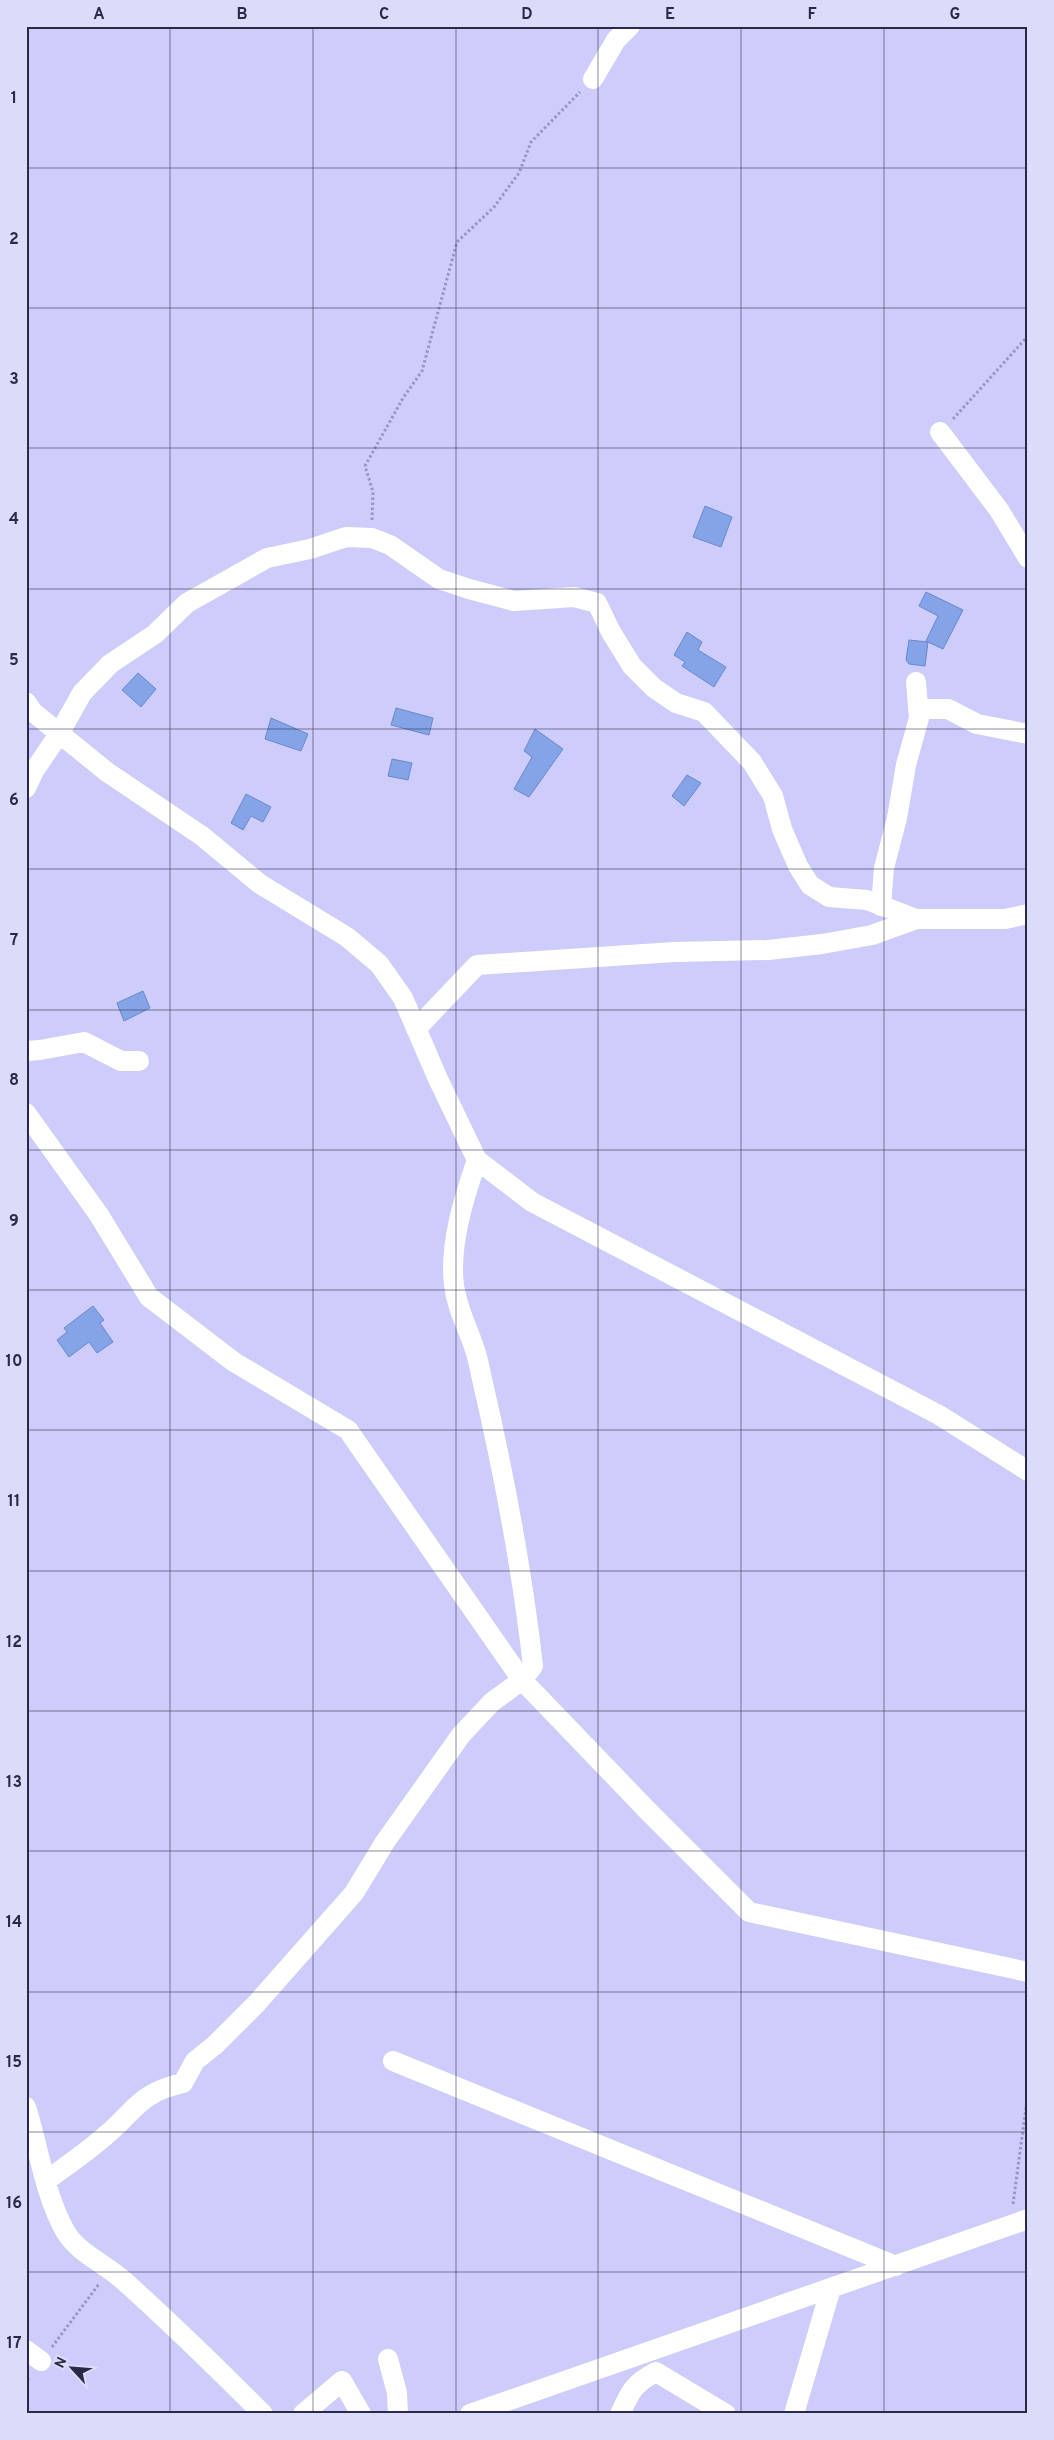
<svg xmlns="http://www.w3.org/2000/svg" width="1054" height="2440" font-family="Overpass,sans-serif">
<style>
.building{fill:#85a4e8;stroke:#6a88ca}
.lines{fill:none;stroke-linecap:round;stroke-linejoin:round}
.path{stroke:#9896bf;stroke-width:3;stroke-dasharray:2.5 2.5;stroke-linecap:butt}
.street{stroke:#fff;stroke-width:20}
.grid{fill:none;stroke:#2b2947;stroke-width:1;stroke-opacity:0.55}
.neatline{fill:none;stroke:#2b2947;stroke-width:2}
.grid-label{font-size:16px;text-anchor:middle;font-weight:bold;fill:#2b2947}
</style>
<rect width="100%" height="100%" fill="#cdccfa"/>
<path class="building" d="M 705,506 L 732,517 L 721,547 L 693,537 Z
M 926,592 L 963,610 L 943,649 L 928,642 L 925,666 L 909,664 L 906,660 L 909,640 L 928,642 L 926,641 L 938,616 L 919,606 Z
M 687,632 L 702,642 L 698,650 L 726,667 L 714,687 L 682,666 L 685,662 L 674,655 Z
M 138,673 L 156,689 L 141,707 L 122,690 Z
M 396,708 L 433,718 L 429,735 L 391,725 Z
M 271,718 L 308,734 L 301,751 L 265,739 Z
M 535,729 L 563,749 L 529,797 L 514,789 L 532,757 L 524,751 Z
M 392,759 L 412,763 L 408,780 L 388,776 Z
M 687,775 L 701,783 L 684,806 L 672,796 Z
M 246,794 L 271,807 L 263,822 L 251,816 L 243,830 L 231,823 Z
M 143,991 L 150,1008 L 124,1021 L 117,1003 Z
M 93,1306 L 104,1320 L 100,1323 L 113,1342 L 97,1353 L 89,1342 L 69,1357 L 57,1340 L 67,1332 L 64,1328 Z"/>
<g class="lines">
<path class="path" d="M 953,419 L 1028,336
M 372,520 L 373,492 L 365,466 L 403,398 L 422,371 L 457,242 L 494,207 L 519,173 L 531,142 L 580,92
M 1013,2204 L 1028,2093
M 52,2347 L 99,2284
M 26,2385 L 29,2376"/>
<path class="street" d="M 593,79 L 616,40 L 630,26
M 940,432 L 999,510 L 1028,558
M 26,702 L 33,712 L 107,772 L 202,836 L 260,884 L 347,937 L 379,964 L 403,998 L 438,1079 L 477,1160 C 464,1197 449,1245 454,1285 C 457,1309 468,1328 475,1350 C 478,1359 480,1369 482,1379 C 504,1474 522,1569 533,1666 L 522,1680 L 492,1702 L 461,1735 L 385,1842 L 354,1893 L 257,2003 L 215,2045 L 195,2061 L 183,2083 C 139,2093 137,2109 105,2136 C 87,2152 66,2166 46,2181
M 919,709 L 948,709 L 977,724 L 1028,734
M 26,788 L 34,771 L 59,734 L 82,693 L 110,664 L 155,634 L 187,603 L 267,558 L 310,549 L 346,537 L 372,538 L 390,545 L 439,579 L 469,589 L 514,601 L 574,597 L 597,603 L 611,632 L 632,666 L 654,688 L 676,703 L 704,712 L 752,762 L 773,796 L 782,829 L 798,866 L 810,885 L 829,897 L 867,900 L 916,919
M 881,906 L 884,868 L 897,818 L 906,765 L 919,718 L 916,682
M 416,1029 L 477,965 L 674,952 L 768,950 L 822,944 L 872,935 L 916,919 L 1005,919 L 1028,914
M 26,1051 L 40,1050 L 84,1042 L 121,1061 L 139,1061
M 26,1113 L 99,1215 L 149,1297 L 234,1362 L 348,1430 L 522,1680 L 647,1810 L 749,1912 L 1028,1972
M 477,1160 L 532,1202 L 939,1415 L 1028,1471
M 393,2061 L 896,2266
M 26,2107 C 39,2148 44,2193 65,2231 C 78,2253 104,2263 123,2280 C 171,2323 217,2368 263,2414
M 26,2350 L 41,2361
M 388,2359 L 397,2393 L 398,2414
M 303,2414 L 342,2381 L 361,2414
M 470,2414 L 1028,2219
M 620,2414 C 630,2392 634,2383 656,2372 L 726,2414
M 794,2414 L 831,2288"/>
</g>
<path class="grid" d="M 170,26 L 170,2414M 313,26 L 313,2414M 456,26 L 456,2414M 598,26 L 598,2414M 741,26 L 741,2414M 884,26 L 884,2414M 26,168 L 1028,168M 26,308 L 1028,308M 26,448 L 1028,448M 26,589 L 1028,589M 26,729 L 1028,729M 26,869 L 1028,869M 26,1010 L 1028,1010M 26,1150 L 1028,1150M 26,1290 L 1028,1290M 26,1430 L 1028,1430M 26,1571 L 1028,1571M 26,1711 L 1028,1711M 26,1851 L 1028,1851M 26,1992 L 1028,1992M 26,2132 L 1028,2132M 26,2272 L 1028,2272"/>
<rect width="1054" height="2440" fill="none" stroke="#dbdbfa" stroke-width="55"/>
<g transform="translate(72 2368) rotate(296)" stroke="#dbdbfa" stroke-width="4" paint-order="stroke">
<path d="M0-4L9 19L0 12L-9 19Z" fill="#2b2947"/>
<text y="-8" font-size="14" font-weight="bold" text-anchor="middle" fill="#2b2947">N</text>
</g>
<rect x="28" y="28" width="998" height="2384" class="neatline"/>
<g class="grid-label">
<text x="99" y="19">A</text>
<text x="242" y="19">B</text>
<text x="384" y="19">C</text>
<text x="527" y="19">D</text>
<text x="670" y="19">E</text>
<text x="812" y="19">F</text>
<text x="955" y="19">G</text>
<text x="14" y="103">1</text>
<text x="14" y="244">2</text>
<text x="14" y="384">3</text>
<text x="14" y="524">4</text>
<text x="14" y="665">5</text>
<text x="14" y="805">6</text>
<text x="14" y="945">7</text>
<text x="14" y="1085">8</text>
<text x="14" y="1226">9</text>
<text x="14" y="1366">10</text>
<text x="14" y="1506">11</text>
<text x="14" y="1647">12</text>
<text x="14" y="1787">13</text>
<text x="14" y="1927">14</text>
<text x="14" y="2067">15</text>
<text x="14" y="2208">16</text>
<text x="14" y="2348">17</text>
</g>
</svg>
